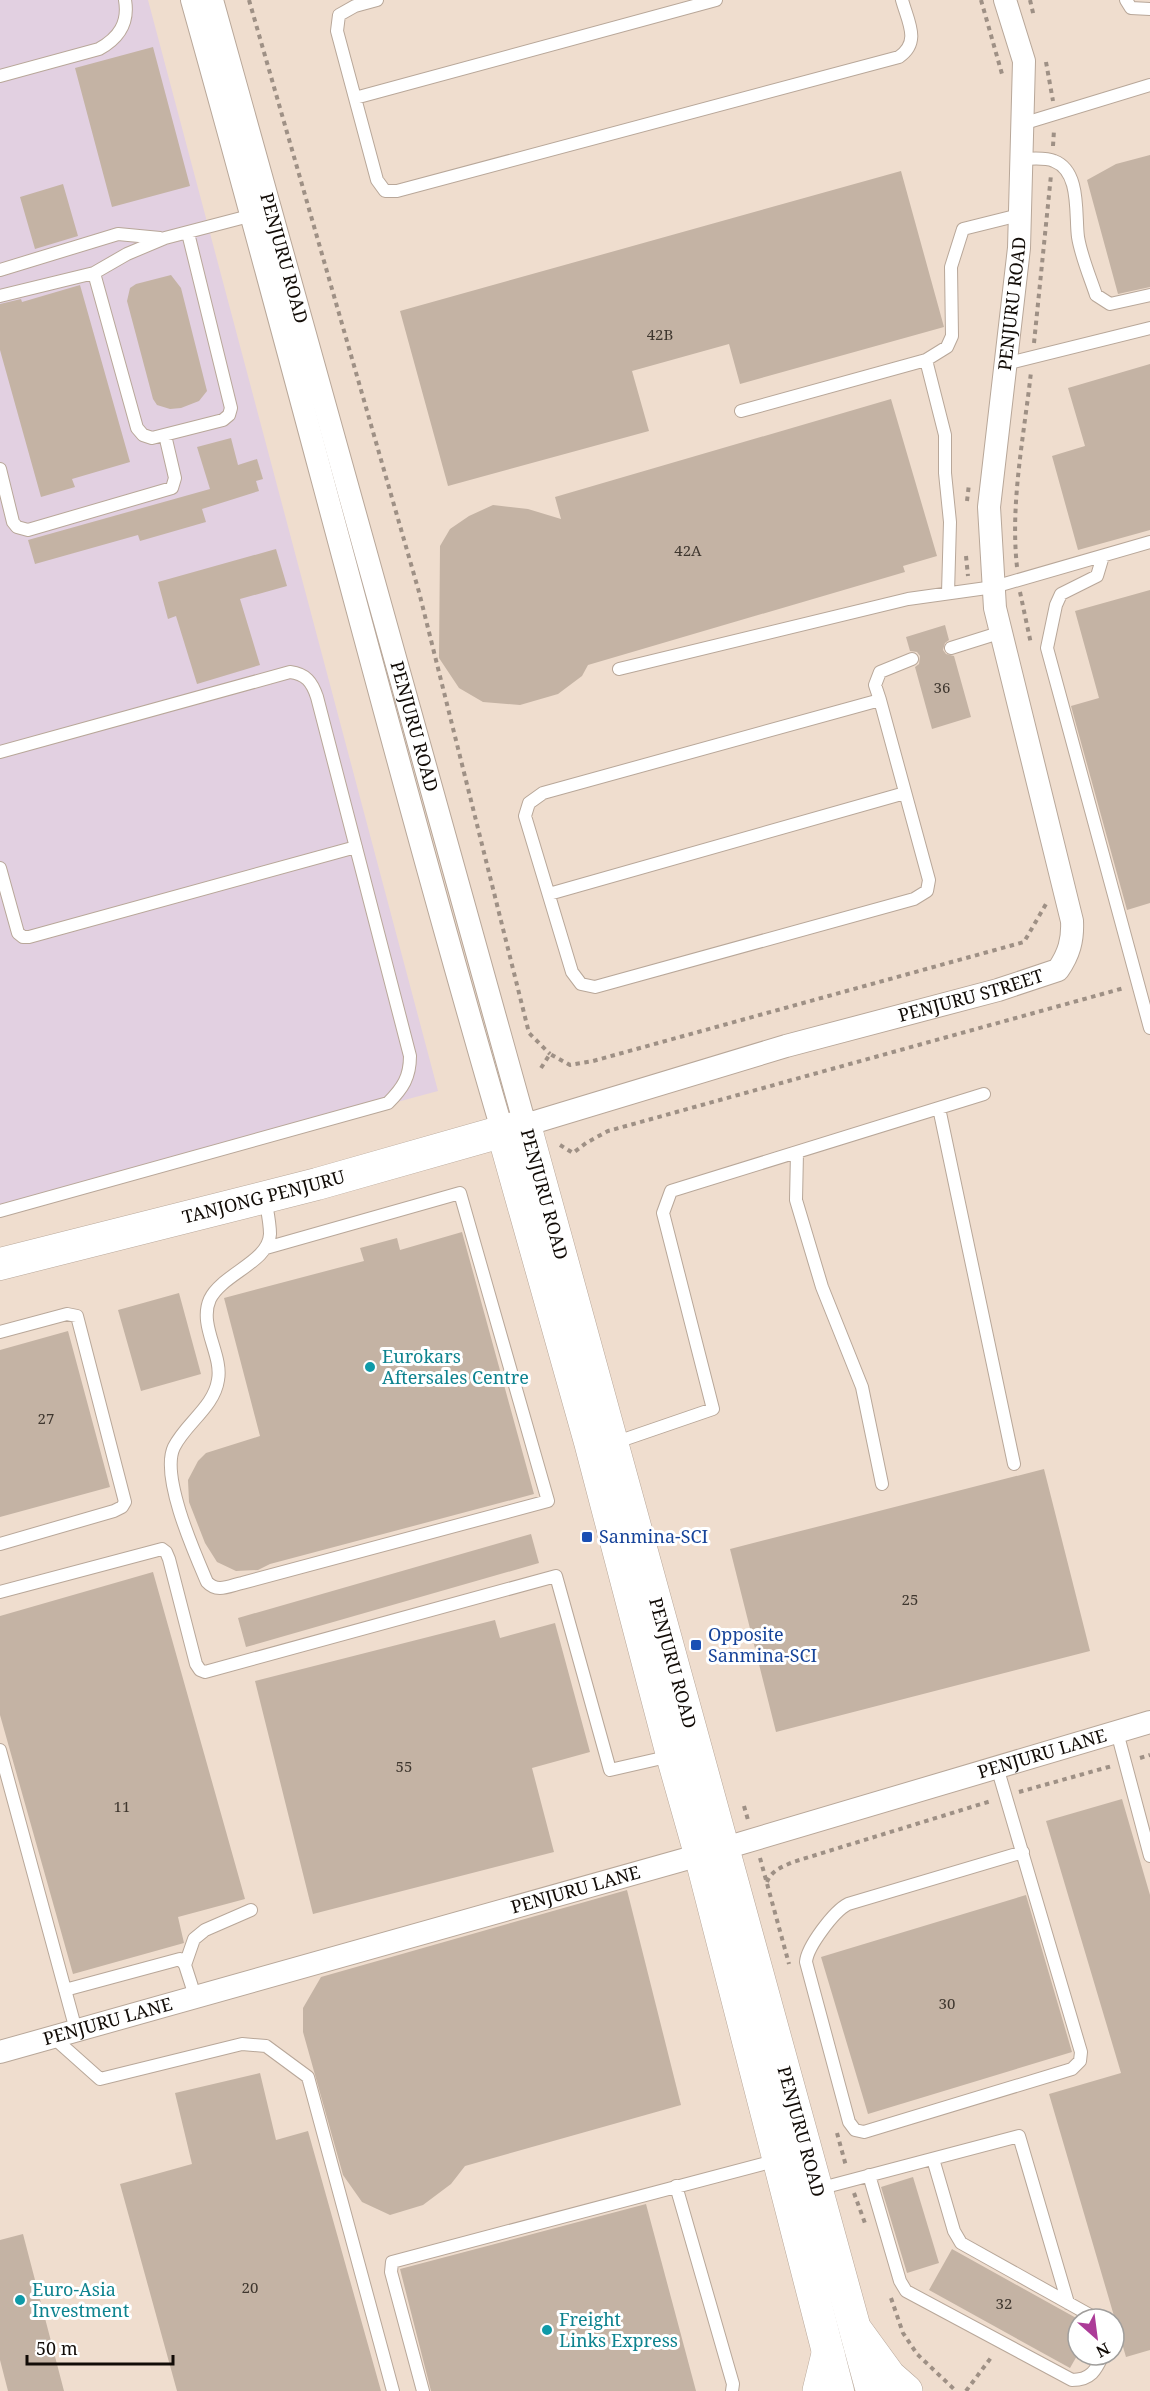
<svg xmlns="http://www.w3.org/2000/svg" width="1150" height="2391" font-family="'Noto Serif',serif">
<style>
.industrial{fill:#e2d0e1}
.building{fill:#c4b3a4}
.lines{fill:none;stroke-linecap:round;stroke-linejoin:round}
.lane-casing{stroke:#b8a799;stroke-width:14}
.street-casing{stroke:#b8a799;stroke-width:24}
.secondary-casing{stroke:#b8a799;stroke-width:33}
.highway-casing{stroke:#b8a799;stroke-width:34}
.path{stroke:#9e9085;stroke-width:4;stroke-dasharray:4.5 4.5;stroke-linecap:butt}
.lane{stroke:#fff;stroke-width:12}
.street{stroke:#fff;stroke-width:22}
.secondary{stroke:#fff;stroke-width:32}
.highway{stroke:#fff;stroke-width:33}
.culture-dot{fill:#0f9aa8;stroke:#fff;stroke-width:2}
.transit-dot{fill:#1a4fb4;stroke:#fff;stroke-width:2}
.labels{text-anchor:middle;stroke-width:6;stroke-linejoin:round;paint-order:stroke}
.number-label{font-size:15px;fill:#3e362e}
.street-label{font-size:18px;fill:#120c07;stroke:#fff}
.culture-label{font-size:18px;fill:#0d838f;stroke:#fff;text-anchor:start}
.transit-label{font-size:18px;fill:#164399;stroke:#fff;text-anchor:start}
</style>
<rect width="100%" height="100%" fill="#efddce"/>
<path class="industrial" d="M 0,0 L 148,0 L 438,1091 L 0,1209 Z"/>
<path class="building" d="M 153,47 L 190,186 L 112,207 L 75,68 Z
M 1150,155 L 1150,287 L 1118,294 L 1087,180 L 1116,164 Z
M 901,171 L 944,327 L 740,384 L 729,344 L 632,371 L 649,431 L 448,486 L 400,311 Z
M 63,184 L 78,236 L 35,249 L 20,197 Z
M 171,275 L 181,288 L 207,391 L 199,401 L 181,408 L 170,409 L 157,405 L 153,399 L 127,301 L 130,288 L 136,284 Z
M 80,285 L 130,462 L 72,479 L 75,487 L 41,497 L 0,350 L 0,304 L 21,299 L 22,302 Z
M 1150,364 L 1150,530 L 1078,550 L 1052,456 L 1085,446 L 1068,388 Z
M 891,399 L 937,556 L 903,566 L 905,572 L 588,665 L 582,676 L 558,694 L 520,705 L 483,702 L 459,688 L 439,658 L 440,546 L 450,529 L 469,516 L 493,505 L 528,509 L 561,519 L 555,497 Z
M 231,438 L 238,465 L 257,459 L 263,479 L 256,481 L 259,491 L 202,509 L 206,522 L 140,541 L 138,535 L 35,564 L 28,540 L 210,489 L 197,447 Z
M 276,549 L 287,586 L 240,599 L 260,665 L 197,684 L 176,616 L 168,619 L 158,582 Z
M 1150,590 L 1150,903 L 1127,910 L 1071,706 L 1099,698 L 1075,611 Z
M 945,625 L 949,640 L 945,643 L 943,650 L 946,654 L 954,656 L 971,717 L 932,729 L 915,667 L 919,664 L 920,656 L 917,652 L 910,651 L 906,637 Z
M 462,1232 L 534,1494 L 270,1564 L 258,1570 L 236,1571 L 217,1562 L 205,1543 L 189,1502 L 188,1480 L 198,1461 L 206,1453 L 260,1436 L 224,1298 L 364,1261 L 360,1248 L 397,1238 L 400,1250 Z
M 179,1293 L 201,1374 L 141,1391 L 118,1310 Z
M 68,1331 L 110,1487 L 0,1517 L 0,1350 Z
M 1044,1469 L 1090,1651 L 776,1732 L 730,1549 Z
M 531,1534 L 539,1563 L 246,1647 L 238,1618 Z
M 153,1572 L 245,1899 L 178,1917 L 184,1943 L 73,1974 L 0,1715 L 0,1616 Z
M 495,1620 L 500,1638 L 555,1623 L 590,1752 L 532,1768 L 554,1852 L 313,1914 L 255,1681 Z
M 1122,1799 L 1150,1895 L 1150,2350 L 1126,2357 L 1049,2094 L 1121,2073 L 1046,1821 Z
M 627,1890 L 681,2105 L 465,2166 L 451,2184 L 423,2205 L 390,2215 L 362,2202 L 343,2175 L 303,2032 L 303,2008 L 321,1977 Z
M 1026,1895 L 1072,2052 L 868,2114 L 821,1957 Z
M 260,2073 L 276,2140 L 308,2131 L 381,2391 L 177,2391 L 120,2184 L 192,2164 L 175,2093 Z
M 913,2177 L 939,2263 L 907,2273 L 881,2187 Z
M 646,2204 L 696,2391 L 431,2391 L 400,2269 Z
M 23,2234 L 64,2391 L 8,2391 L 0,2360 L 0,2240 Z
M 952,2249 L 1078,2319 L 1078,2354 L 1070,2368 L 929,2290 Z"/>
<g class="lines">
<g class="lane-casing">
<path id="lane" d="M 377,0 L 355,6 L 339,15 L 337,31 L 377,180 L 385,191 L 397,191 L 899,57 C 921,42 908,22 902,0
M 1126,0 L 1131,8 L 1150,9
M 0,76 L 99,49 C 119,38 129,23 125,0
M 355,98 L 716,0
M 1022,124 L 1150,85
M 1021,159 C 1031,159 1045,157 1054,161 C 1081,171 1075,215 1078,237 C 1081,256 1090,277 1096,295 L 1110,304 L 1150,295
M 0,270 L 118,234 L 160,238
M 94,273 L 137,428 L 143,435 L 152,438 L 223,420 L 229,415 L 231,408 L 188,233
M 0,296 L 94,273 L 127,254 L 165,238 L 253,215
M 926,360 L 945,435 L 945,473 L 950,522 L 948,593
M 1005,364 L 1150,328
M 741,411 L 926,360 L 947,347 L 952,336 L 951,267 L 963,229 L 1019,215
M 0,469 L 13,522 L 17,527 L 28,530 L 172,488 L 175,478 L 165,435
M 1103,556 L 1097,576 L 1061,594 L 1056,605 L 1047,648 L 1150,1028
M 951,648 L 1002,632
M 619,669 L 908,599 L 994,587 L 1150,542
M 880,700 L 543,793 L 529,803 L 525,816 L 572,972 L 581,984 L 595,987 L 914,899 L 927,891 L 929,880 L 880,700 L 875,685 L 880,672 L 912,659
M 0,752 L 290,672 C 306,674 312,682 317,697 L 410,1056 C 410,1077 403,1088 388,1103 L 0,1211
M 0,868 L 18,933 L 23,937 L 29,937 L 356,847
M 549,894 L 905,793
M 939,1108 L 1014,1464
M 797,1152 L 796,1200 L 822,1287 L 862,1387 L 882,1484
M 265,1198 C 267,1210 270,1222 270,1234 C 269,1262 222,1274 210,1299 C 198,1325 223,1355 218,1380 C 214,1407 186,1423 174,1447 C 160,1476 195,1554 207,1582 C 217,1593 229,1586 242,1583 L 548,1501 L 460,1193 L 266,1248
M 0,1332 L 67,1314 L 77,1316 L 125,1502 L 122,1507 L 114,1511 L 0,1544
M 614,1443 L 713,1409 L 663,1213 L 671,1191 L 984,1094
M 0,1592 L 162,1549 L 166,1552 L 169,1559 L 196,1664 L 200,1670 L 205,1672 L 556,1576 L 610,1770 L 671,1756
M 1117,1732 L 1150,1856
M 0,1750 L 76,2030
M 997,1767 L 1081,2052 L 1080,2061 L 1072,2069 L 864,2132 L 855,2130 L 849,2122 L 806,1962 C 807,1947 834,1911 848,1904 L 1023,1852
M 185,1965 L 194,1939 L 205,1930 L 251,1910
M 65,1990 L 180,1959 L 185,1965 L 195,1996
M 54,2038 L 100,2079 L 242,2044 L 266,2046 L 308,2077 L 393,2391
M 933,2159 L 954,2231 L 961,2243 L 1097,2319
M 869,2175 L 900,2281 L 906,2291 L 1072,2380 C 1091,2380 1096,2370 1103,2355
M 676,2186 L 733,2384 L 732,2391
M 818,2189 L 1019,2136 L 1068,2303
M 423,2391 L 391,2272 L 392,2262 L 778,2160"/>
</g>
<g class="street-casing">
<g id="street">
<path d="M 192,0 C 298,377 393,757 503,1133"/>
<path id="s1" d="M 212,0 L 525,1125 L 786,1046 L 998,990 L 1058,970 C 1069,954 1073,940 1072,921 L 995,608 L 989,507 L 1019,248 L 1024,61 L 1005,0"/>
<path id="s2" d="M 0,2052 L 725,1848 L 1150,1722"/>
</g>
</g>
<g class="secondary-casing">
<g id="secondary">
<path d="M 503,1133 L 590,1442 L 672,1755 L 700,1854 L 838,2391"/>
<path id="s3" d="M 0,1264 L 317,1184 L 525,1125 L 872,2391"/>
</g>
</g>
<g class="highway-casing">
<path id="highway" d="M 857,2332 L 889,2376 L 906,2391
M 819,2391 L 828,2354"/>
</g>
<path class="path" d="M 249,0 L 419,592 L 529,1033 L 550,1054
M 981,0 L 1002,74
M 1030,0 L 1034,17
M 1046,62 L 1053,101
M 1053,146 L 1054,130
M 1034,343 L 1051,175
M 967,501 L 969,484
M 966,556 L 968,576
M 1017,567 C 1010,503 1024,436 1031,372
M 1020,592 L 1031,644
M 541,1068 L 550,1054 L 570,1065 L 593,1061 L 1024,942 L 1046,904
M 560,1145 L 573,1153 L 586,1143 L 608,1131 L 1124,988
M 1140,1758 L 1150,1755
M 1019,1792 L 1112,1766
M 744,1806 L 748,1820
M 760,1858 L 789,1964
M 767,1882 C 772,1870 782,1867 793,1862 L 991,1801
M 837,2133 L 846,2166
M 854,2193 L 866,2226
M 891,2298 L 903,2333 L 917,2354 L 956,2391
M 966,2391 L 993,2355"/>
<use href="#lane" class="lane"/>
<use href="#street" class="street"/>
<use href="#secondary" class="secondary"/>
<use href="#highway" class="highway"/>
</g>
<g class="culture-dot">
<circle cx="370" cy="1367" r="6"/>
<circle cx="20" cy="2300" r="6"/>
<circle cx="547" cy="2330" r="6"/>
</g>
<g class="transit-dot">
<rect x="581" y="1531" width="12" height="12" rx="3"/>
<rect x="690" y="1639" width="12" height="12" rx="3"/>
</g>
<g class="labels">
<g class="number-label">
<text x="660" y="340">42B</text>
<text x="688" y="556">42A</text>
<text x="942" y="693">36</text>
<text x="46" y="1424">27</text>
<text x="910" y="1605">25</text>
<text x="404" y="1772">55</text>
<text x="122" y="1812">11</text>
<text x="947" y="2009">30</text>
<text x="250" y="2293">20</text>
<text x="1004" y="2309">32</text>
</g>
<g class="street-label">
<text dy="6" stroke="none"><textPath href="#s1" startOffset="268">PENJURU ROAD</textPath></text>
<text dy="6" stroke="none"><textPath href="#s1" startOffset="2403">PENJURU ROAD</textPath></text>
<text dy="6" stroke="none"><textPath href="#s1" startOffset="754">PENJURU ROAD</textPath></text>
<text dy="6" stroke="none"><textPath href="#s1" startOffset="1632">PENJURU STREET</textPath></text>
<text dy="6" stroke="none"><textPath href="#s3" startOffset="615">PENJURU ROAD</textPath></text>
<text dy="6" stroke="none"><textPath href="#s3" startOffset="272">TANJONG PENJURU</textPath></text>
<text dy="6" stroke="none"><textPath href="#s3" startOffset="1101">PENJURU ROAD</textPath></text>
<text dy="6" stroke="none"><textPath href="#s2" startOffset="1084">PENJURU LANE</textPath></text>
<text dy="6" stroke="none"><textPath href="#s2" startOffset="598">PENJURU LANE</textPath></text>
<text dy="6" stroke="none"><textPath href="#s2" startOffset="112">PENJURU LANE</textPath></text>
<text dy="6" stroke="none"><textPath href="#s3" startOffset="1587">PENJURU ROAD</textPath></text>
</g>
<g class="culture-label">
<text x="382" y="1363">Eurokars<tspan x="382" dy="21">Aftersales Centre</tspan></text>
<text x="32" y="2296">Euro-Asia<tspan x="32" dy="21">Investment</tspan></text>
<text x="559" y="2326">Freight<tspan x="559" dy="21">Links Express</tspan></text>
</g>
<g class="transit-label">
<text x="599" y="1543">Sanmina-SCI</text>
<text x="708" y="1641">Opposite<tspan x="708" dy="21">Sanmina-SCI</tspan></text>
</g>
</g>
<g transform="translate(1096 2337) rotate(152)"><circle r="28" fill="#ffffff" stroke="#a09e9c" stroke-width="1.5"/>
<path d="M0-4.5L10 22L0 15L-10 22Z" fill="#ac3c98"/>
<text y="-9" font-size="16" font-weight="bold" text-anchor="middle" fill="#120c07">N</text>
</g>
<path d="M27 2355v9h146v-9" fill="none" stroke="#120c07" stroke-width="3"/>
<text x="36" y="2355" font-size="18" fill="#120c07" stroke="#ffffff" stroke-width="4.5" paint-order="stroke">50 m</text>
</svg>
